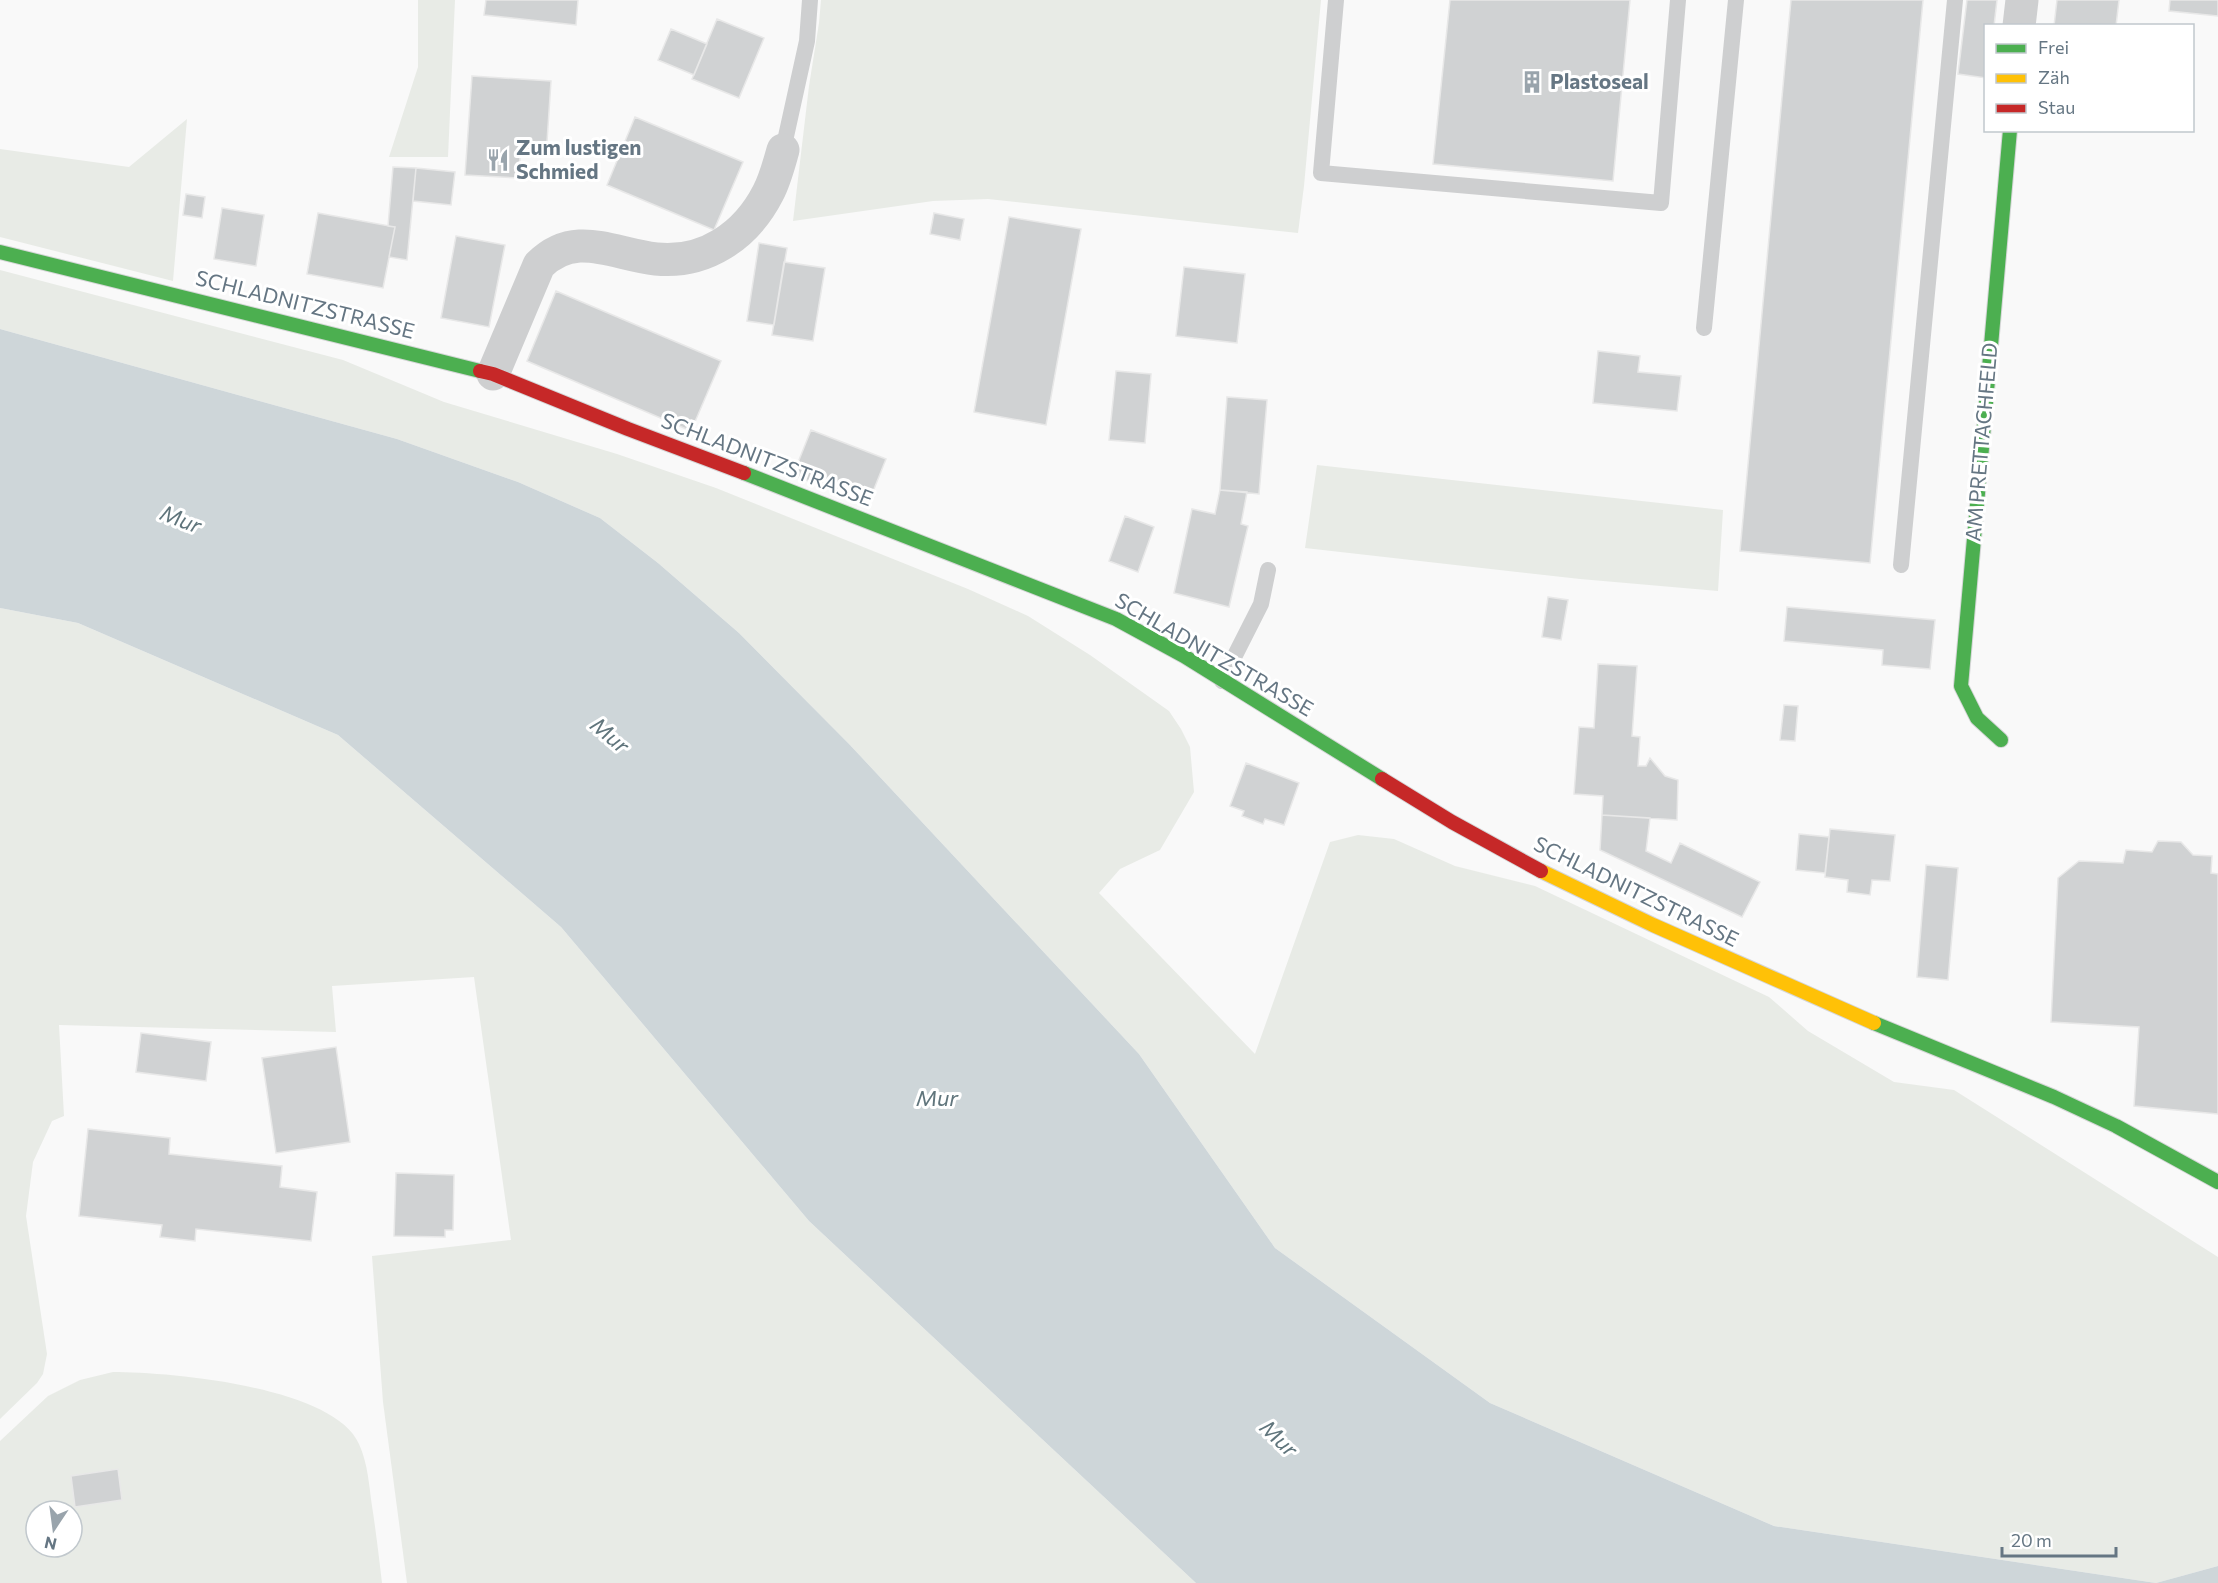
<svg xmlns="http://www.w3.org/2000/svg" width="2218" height="1583" font-family="Commissioner,sans-serif">
<style>
.green{fill:#e8ebe6;fill-rule:evenodd}
.water{fill:#ced6d9}
.building{fill:#d0d2d3;stroke:#e8e8e8;stroke-width:1.5}
.lines{fill:none;stroke-linecap:round;stroke-linejoin:round}
.fast-casing{stroke:#d5d6d7;stroke-width:16}
.slow-casing{stroke:#d5d6d7;stroke-width:16}
.jam-casing{stroke:#d5d6d7;stroke-width:16}
.lane{stroke:#cecfd0;stroke-width:16}
.street{stroke:#cecfd0;stroke-width:33}
.fast{stroke:#4caf50;stroke-width:14}
.slow{stroke:#ffc107;stroke-width:14}
.jam{stroke:#c62828;stroke-width:14}
.labels{text-anchor:middle;stroke-width:6;stroke-linejoin:round;paint-order:stroke}
.poi-label{font-size:21px;font-weight:bold;fill:#657683;stroke:#fff;text-anchor:start}
.street-label{font-size:21px;fill:#657683;stroke:#fff}
.water-label{font-size:22px;font-style:italic;fill:#60757c;stroke:#fff}
</style>
<rect width="100%" height="100%" fill="#f9f9f9"/>
<path class="green" d="M 418,0 L 455,0 L 448,157 L 389,157 L 418,67 Z
M 821,0 L 1321,0 L 1304,186 L 1298,233 L 988,199 L 933,201 L 793,221 L 809,86 L 819,23 Z
M 187,119 L 173,281 L 0,237 L 0,149 L 129,167 Z
M 0,270 L 343,360 L 444,402 L 617,454 L 716,488 L 968,589 L 1028,616 L 1090,655 L 1169,711 L 1181,729 L 1190,747 L 1194,792 L 1160,850 L 1120,869 L 1099,893 L 1255,1054 L 1330,842 L 1358,835 L 1394,839 L 1455,866 L 1535,886 L 1769,997 L 1808,1031 L 1894,1082 L 1954,1090 L 2218,1257 L 2218,1566 L 2156,1583 L 1774,1526 L 1490,1403 L 1275,1248 L 1139,1054 L 850,745 L 739,633 L 658,563 L 600,518 L 518,482 L 397,439 L 0,329 Z
M 1317,465 L 1723,510 L 1718,591 L 1580,579 L 1305,548 Z
M 0,608 L 78,623 L 338,735 L 561,927 L 809,1221 L 1196,1583 L 407,1583 L 383,1402 L 372,1256 L 511,1240 L 474,977 L 332,986 L 336,1032 L 59,1025 L 64,1116 L 52,1121 L 33,1162 L 26,1216 L 47,1354 L 43,1374 L 37,1383 L 0,1419 Z
M 113,1372 C 168,1372 334,1386 359,1444 C 368,1464 369,1485 372,1506 C 376,1532 379,1557 382,1583 L 0,1583 L 0,1441 L 48,1396 L 80,1380 ZM 36,1511 L 72,1511 L 72,1547 L 36,1547 Z"/>
<path class="water" d="M 0,329 L 397,439 L 518,482 L 600,518 L 658,563 L 739,633 L 850,745 L 1139,1054 L 1275,1248 L 1490,1403 L 1774,1526 L 2156,1583 L 2218,1566 L 2218,1583 L 1196,1583 L 809,1221 L 561,927 L 338,735 L 78,623 L 0,608 Z"/>
<path class="building" d="M 486,0 L 578,0 L 576,25 L 484,15 Z
M 1450,0 L 1630,0 L 1613,181 L 1433,164 Z
M 1791,0 L 1923,0 L 1870,563 L 1740,551 Z
M 1967,0 L 1997,0 L 1994,26 L 1986,26 L 1986,78 L 1958,74 Z
M 2057,0 L 2119,0 L 2116,26 L 2054,26 Z
M 2170,0 L 2218,0 L 2218,16 L 2169,11 Z
M 717,19 L 764,38 L 739,98 L 692,79 Z
M 671,29 L 707,44 L 694,75 L 658,60 Z
M 472,76 L 551,81 L 546,157 L 520,156 L 519,178 L 465,175 Z
M 635,117 L 743,162 L 714,230 L 607,185 Z
M 393,167 L 416,168 L 407,260 L 389,257 L 395,227 L 388,226 Z
M 416,168 L 455,172 L 451,205 L 413,201 Z
M 186,194 L 205,197 L 202,218 L 183,215 Z
M 222,208 L 264,215 L 256,266 L 214,259 Z
M 318,213 L 395,227 L 383,288 L 307,274 Z
M 934,213 L 964,219 L 960,240 L 930,234 Z
M 1009,217 L 1081,229 L 1046,425 L 974,412 Z
M 456,236 L 505,245 L 489,327 L 441,318 Z
M 759,243 L 787,248 L 774,325 L 747,321 Z
M 784,262 L 825,268 L 813,341 L 772,335 Z
M 1184,267 L 1245,274 L 1237,343 L 1176,336 Z
M 556,291 L 721,361 L 691,431 L 527,361 Z
M 1598,351 L 1640,356 L 1638,372 L 1681,376 L 1677,411 L 1593,403 Z
M 1116,371 L 1151,374 L 1145,443 L 1109,440 Z
M 1227,397 L 1267,400 L 1259,494 L 1220,490 Z
M 811,430 L 886,459 L 868,504 L 793,475 Z
M 1220,490 L 1247,492 L 1241,524 L 1248,526 L 1229,607 L 1174,593 L 1192,509 L 1215,514 Z
M 1125,516 L 1154,527 L 1138,572 L 1109,561 Z
M 1548,597 L 1568,600 L 1561,640 L 1542,637 Z
M 1787,607 L 1935,620 L 1930,669 L 1882,665 L 1883,650 L 1784,641 Z
M 1598,664 L 1637,666 L 1632,736 L 1640,737 L 1638,766 L 1646,766 L 1650,758 L 1665,776 L 1678,780 L 1677,820 L 1602,815 L 1603,796 L 1574,794 L 1579,727 L 1594,728 Z
M 1784,705 L 1798,706 L 1795,741 L 1780,740 Z
M 1246,763 L 1299,783 L 1284,825 L 1265,819 L 1263,824 L 1242,816 L 1244,811 L 1230,806 Z
M 1602,815 L 1650,818 L 1646,851 L 1671,863 L 1680,843 L 1760,882 L 1742,917 L 1600,850 Z
M 1830,829 L 1895,835 L 1890,881 L 1872,880 L 1870,895 L 1847,892 L 1848,880 L 1825,877 Z
M 1799,834 L 1829,837 L 1825,873 L 1796,870 Z
M 2158,841 L 2181,842 L 2193,855 L 2212,856 L 2211,873 L 2218,874 L 2218,1114 L 2134,1106 L 2139,1027 L 2051,1022 L 2058,878 L 2079,861 L 2123,863 L 2126,850 L 2152,852 Z
M 1926,865 L 1958,868 L 1948,980 L 1917,977 Z
M 141,1033 L 211,1042 L 206,1081 L 136,1072 Z
M 336,1047 L 350,1142 L 276,1153 L 262,1058 Z
M 88,1129 L 170,1138 L 169,1154 L 282,1166 L 280,1187 L 317,1192 L 311,1241 L 196,1229 L 195,1241 L 160,1237 L 162,1225 L 79,1216 Z
M 396,1173 L 454,1175 L 453,1230 L 445,1230 L 445,1237 L 394,1236 Z
M 118,1469 L 122,1500 L 75,1507 L 71,1476 Z"/>
<g class="lines">
<g class="fast-casing">
<path id="fast" d="M 0,252 L 480,371
M 744,473 L 1116,619 L 1184,656 L 1382,779
M 2001,740 L 1977,718 L 1961,686 L 2010,130
M 1874,1023 L 2054,1097 L 2116,1126 L 2218,1182"/>
</g>
<g class="slow-casing">
<path id="slow" d="M 1541,871 L 1653,925 L 1874,1023"/>
</g>
<g class="jam-casing">
<path id="jam" d="M 480,371 L 493,374 L 628,429 L 744,473
M 1382,779 L 1452,822 L 1541,871"/>
</g>
<path class="lane" d="M 1336,0 L 1321,173 L 1661,203 L 1678,0
M 783,150 L 807,41 L 810,0
M 1704,328 L 1736,0
M 1901,565 L 1955,0
M 1222,681 L 1261,604 L 1268,570"/>
<path class="street" d="M 2019,26 L 2022,0
M 493,374 L 539,265 C 575,229 612,254 656,259 C 705,264 746,236 768,193 C 775,180 779,164 783,150"/>
<use href="#fast" class="fast"/>
<use href="#slow" class="slow"/>
<use href="#jam" class="jam"/>
</g>
<defs>
<g id="building-bare" transform="scale(1.8)"><path d="M-4-6H4V6H1V3H-1V6H-4ZM-2.5-4.3h1.7v1.8h-1.7ZM.8-4.3h1.7v1.8H.8ZM-2.5-1h1.7V.8h-1.7ZM.8-1h1.7V.8H.8Z" fill="#99a4ac" stroke="#fff" stroke-width="2.5" paint-order="stroke"/></g>
<g id="restaurant-bare" transform="scale(1.8)"><path d="M-5-6h1v4h1v-4h1v4h1v-4h1v5L-1.5 .5V6h-2V.5L-5-1ZM5-6V6H3V1.5H1.5Q1.5-4 5-6Z" fill="#99a4ac" stroke="#fff" stroke-width="2.5" paint-order="stroke"/></g>
</defs>
<g fill-rule="evenodd">
<use href="#building-bare" x="1532" y="82"/>
<use href="#restaurant-bare" x="498" y="160"/>
</g>
<g class="labels">
<g class="poi-label">
<text x="1550" y="89">Plastoseal</text>
<text x="516" y="155">Zum lustigen<tspan x="516" dy="24">Schmied</tspan></text>
</g>
<g class="street-label">
<text transform="translate(305 305) rotate(14)" y="7">SCHLADNITZSTRASSE</text>
<text transform="translate(1982 442) rotate(-85)" y="7">AM PRETTACHFELD</text>
<text transform="translate(767 460) rotate(21)" y="7">SCHLADNITZSTRASSE</text>
<text transform="translate(1214 655) rotate(30)" y="7">SCHLADNITZSTRASSE</text>
<text transform="translate(1636 892) rotate(26)" y="7">SCHLADNITZSTRASSE</text>
</g>
<g class="water-label">
<text transform="translate(181 519) rotate(21)" y="8">Mur</text>
<text transform="translate(610 735) rotate(40)" y="8">Mur</text>
<text x="937" y="1106">Mur</text>
<text transform="translate(1279 1438) rotate(44)" y="8">Mur</text>
</g>
</g>
<rect x="1984" y="24" width="210" height="108" fill="#ffffff" stroke="#c1c8cd" stroke-width="1.5"/>
<rect x="1996" y="44" width="30" height="9" fill="#4caf50" stroke="#c1c8cd" stroke-width="1.5"/>
<text x="2038" y="54" font-size="18" fill="#657683">Frei</text>
<rect x="1996" y="74" width="30" height="9" fill="#ffc107" stroke="#c1c8cd" stroke-width="1.5"/>
<text x="2038" y="84" font-size="18" fill="#657683">Zäh</text>
<rect x="1996" y="104" width="30" height="9" fill="#c62828" stroke="#c1c8cd" stroke-width="1.5"/>
<text x="2038" y="114" font-size="18" fill="#657683">Stau</text>
<g transform="translate(54 1529) rotate(193)"><circle r="28" fill="#ffffff" stroke="#c1c8cd" stroke-width="1.5"/>
<path d="M0-4.5L10 22L0 15L-10 22Z" fill="#99a4ac"/>
<text y="-9" font-size="16" font-weight="bold" text-anchor="middle" fill="#657683">N</text>
</g>
<path d="M2002 1547v9h114v-9" fill="none" stroke="#657683" stroke-width="3"/>
<text x="2011" y="1547" font-size="18" fill="#657683" stroke="#ffffff" stroke-width="4.5" paint-order="stroke">20 m</text>
</svg>
